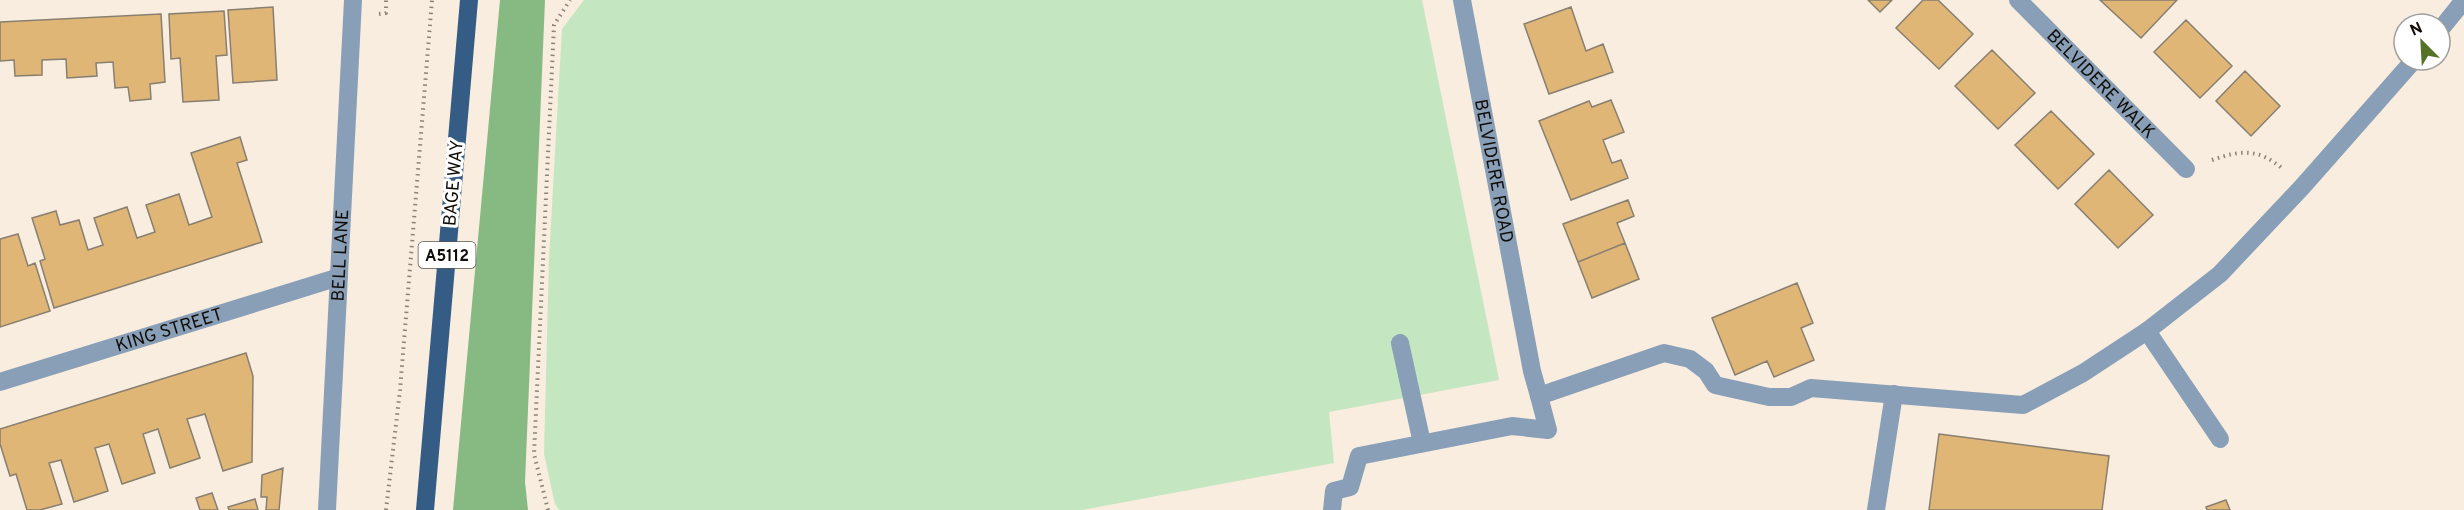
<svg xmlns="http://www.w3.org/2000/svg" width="2464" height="510" font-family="Overpass,sans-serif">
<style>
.green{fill:#c4e6c0}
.forest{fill:#87ba83}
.building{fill:#e0b676;stroke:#887f71;stroke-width:1.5}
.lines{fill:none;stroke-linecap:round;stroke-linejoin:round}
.path{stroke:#8b8379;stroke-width:4;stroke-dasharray:1.5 4.5;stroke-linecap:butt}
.minor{stroke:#899fb7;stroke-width:18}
.major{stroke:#355c85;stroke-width:18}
.labels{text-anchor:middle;stroke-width:6;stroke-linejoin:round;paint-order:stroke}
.shield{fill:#fff;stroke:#585652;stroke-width:1.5}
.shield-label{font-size:16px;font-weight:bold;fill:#100d08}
.street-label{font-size:18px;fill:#100d08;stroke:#fff}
</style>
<rect width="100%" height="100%" fill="#f8edde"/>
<path class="green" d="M 584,0 L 1422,0 L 1499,380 L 1329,412 L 1334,463 L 1082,510 L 559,510 L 555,504 L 544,454 L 549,259 L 562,29 Z"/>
<path class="forest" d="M 500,0 L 545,0 L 525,482 L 528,510 L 453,510 Z"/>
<path class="building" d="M 1868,0 L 1892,0 L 1880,12 Z
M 1923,0 L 1938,0 L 1973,34 L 1939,69 L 1896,28 Z
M 2100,0 L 2177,0 L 2141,38 Z
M 273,7 L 277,80 L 233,83 L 228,10 Z
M 1571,7 L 1586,51 L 1603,44 L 1613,72 L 1549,94 L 1524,24 Z
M 224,11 L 227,55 L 216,56 L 219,100 L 183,102 L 180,58 L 171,59 L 169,14 Z
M 161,14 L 165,82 L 150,84 L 151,99 L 130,101 L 128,87 L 115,88 L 113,62 L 96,63 L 97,76 L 67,78 L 66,59 L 42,60 L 42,75 L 15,76 L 14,60 L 0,61 L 0,22 Z
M 2186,20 L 2232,66 L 2200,98 L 2154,52 Z
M 1992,50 L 2035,93 L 1998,129 L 1955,86 Z
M 2245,71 L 2280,106 L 2251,136 L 2216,101 Z
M 1611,100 L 1624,132 L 1603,140 L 1612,163 L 1621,160 L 1628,178 L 1571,200 L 1539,121 L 1589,101 L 1592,107 Z
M 2051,111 L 2094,154 L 2058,189 L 2015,145 Z
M 240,137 L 247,160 L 237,163 L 262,242 L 54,308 L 40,261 L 45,259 L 32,218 L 56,211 L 60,225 L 79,220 L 88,250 L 103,245 L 94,218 L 127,207 L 137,238 L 155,232 L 146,205 L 179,194 L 189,225 L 212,217 L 191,153 Z
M 2109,170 L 2153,215 L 2118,248 L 2075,204 Z
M 1628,200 L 1634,216 L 1617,223 L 1625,243 L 1578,262 L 1563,224 Z
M 18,234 L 28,266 L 35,263 L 50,311 L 0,327 L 0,239 Z
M 1625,243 L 1639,279 L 1592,298 L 1578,262 Z
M 1797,283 L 1813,323 L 1801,328 L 1814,360 L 1774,377 L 1767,361 L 1735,375 L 1712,318 Z
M 246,353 L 253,376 L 252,462 L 223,471 L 205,414 L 187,419 L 200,458 L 170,468 L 158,429 L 143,434 L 155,473 L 122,484 L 109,444 L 95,448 L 108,491 L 74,502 L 61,460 L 49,463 L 62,504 L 40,510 L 27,510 L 16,474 L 10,476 L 0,444 L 0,429 Z
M 1939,434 L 2109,456 L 2102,510 L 1929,510 Z
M 283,468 L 279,510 L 266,510 L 267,497 L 261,497 L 262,475 Z
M 212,493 L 218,510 L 200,510 L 196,498 Z
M 255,499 L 258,510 L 229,510 L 228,507 Z
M 2226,500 L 2230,510 L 2207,510 L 2206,507 Z"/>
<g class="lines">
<path class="path" d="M 379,14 L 386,13 L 386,0
M 2212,160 C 2241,150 2258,148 2283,169
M 386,510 L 400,390 L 432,0
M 548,510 L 534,454 L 554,25 L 570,0"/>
<g class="minor">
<path id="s1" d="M 1462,0 L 1532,371 L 1539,396"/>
<path id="s2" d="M 2018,0 L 2186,169"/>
<path d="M 2440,30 L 2464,0"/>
<path d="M 2147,331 L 2220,439"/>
<path d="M 1400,343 L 1422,443"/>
<path id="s3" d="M 0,382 L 339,277"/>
<path id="s4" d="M 327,510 L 353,0"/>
<path d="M 1332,510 L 1334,491 L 1350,487 L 1359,456 L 1512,426 L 1548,430 L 1539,396 L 1664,353 L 1690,359 L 1706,371 L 1715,385 L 1769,397 L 1791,397 L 1811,388 L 2023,405 L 2083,373 L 2147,331 L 2220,274 L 2303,186 L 2414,60"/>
<path d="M 1876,510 L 1894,394"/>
</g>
<path class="major" d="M 425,510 L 469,0"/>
</g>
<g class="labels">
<rect class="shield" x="418.5" y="242" width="57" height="26" rx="4.5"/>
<g class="shield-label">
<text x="447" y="261">A5112</text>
</g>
<g class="street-label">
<text dy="6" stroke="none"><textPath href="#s2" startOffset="118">BELVIDERE WALK</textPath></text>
<text dy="6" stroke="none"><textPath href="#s1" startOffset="174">BELVIDERE ROAD</textPath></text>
<text transform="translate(453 183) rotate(-85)" y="6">BAGE WAY</text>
<text dy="6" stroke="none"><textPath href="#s4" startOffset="255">BELL LANE</textPath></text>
<text dy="6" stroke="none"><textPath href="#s3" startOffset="177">KING STREET</textPath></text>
</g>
</g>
<g transform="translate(2422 42) rotate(336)"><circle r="28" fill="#ffffff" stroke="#9f9e9c" stroke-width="1.5"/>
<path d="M0-4.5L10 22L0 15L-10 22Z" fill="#557328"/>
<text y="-9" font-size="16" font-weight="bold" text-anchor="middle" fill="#100d08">N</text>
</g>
</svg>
